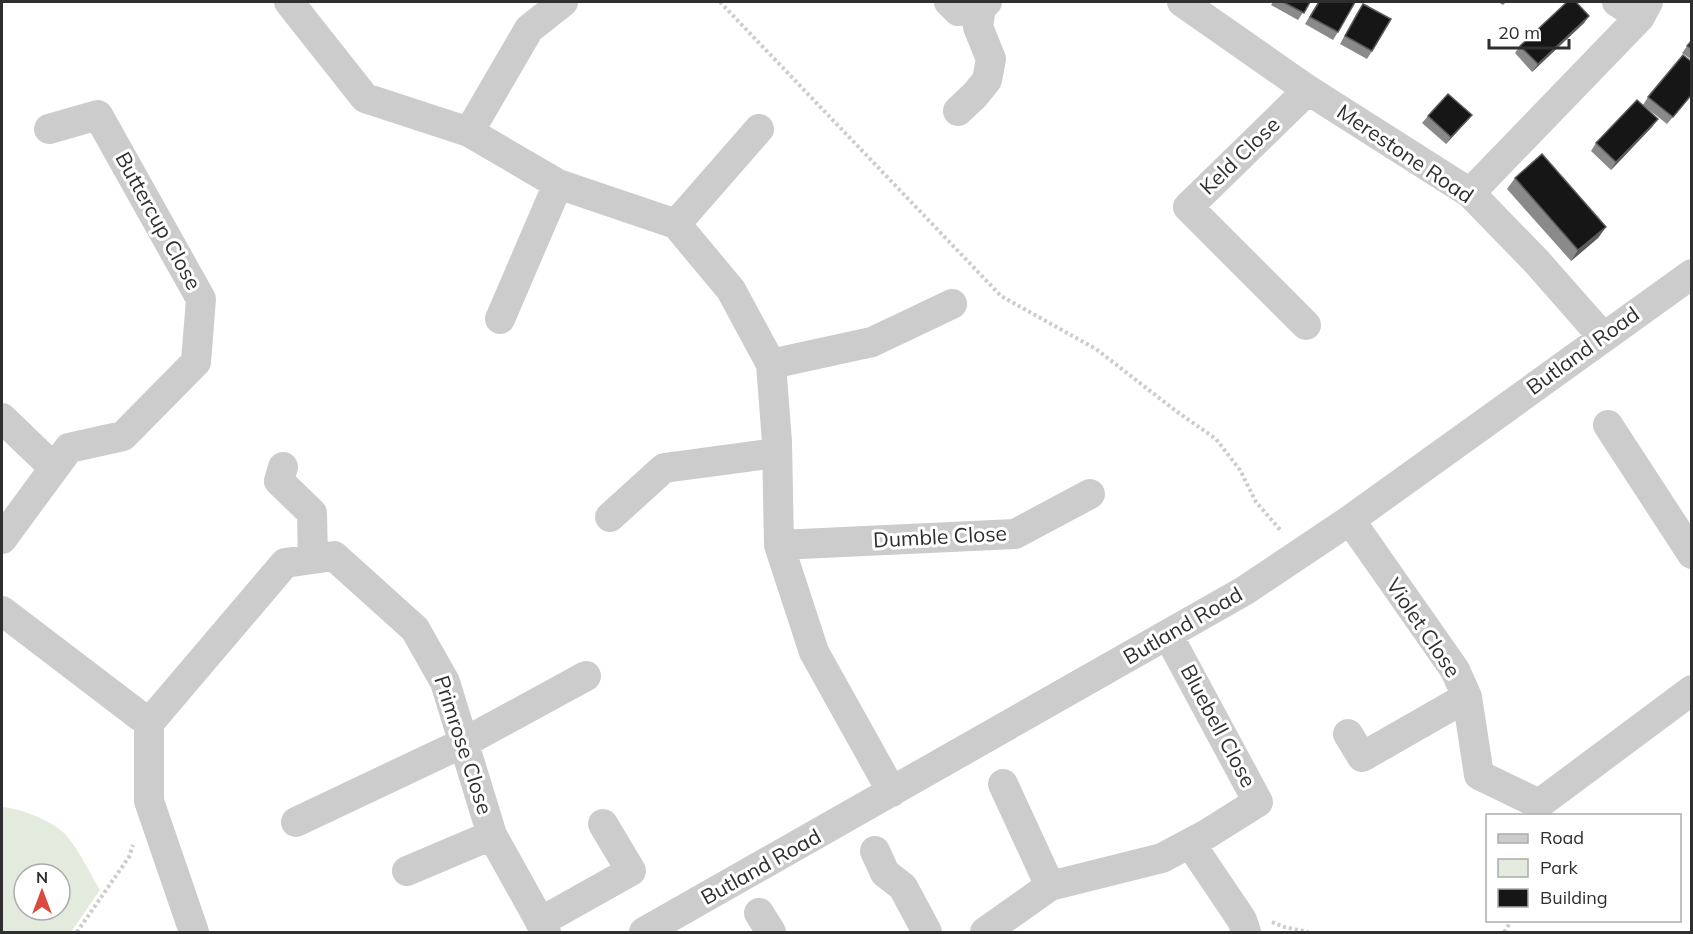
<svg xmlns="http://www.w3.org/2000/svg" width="1693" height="934" font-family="Mulish,sans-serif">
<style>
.green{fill:#e2ebdd;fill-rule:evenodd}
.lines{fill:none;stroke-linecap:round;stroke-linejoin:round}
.path{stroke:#ccc;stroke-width:4;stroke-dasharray:3 3;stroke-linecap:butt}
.minor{stroke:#ccc;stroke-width:30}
.wall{fill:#8a8a8a}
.shaded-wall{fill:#5c5c5c}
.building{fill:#161616;stroke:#5c5c5c;stroke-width:1.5}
.labels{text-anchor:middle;stroke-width:6;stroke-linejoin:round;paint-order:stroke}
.street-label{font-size:21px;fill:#2f2f2f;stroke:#fff}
</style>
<rect width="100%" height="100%" fill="#fff"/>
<path class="green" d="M 2,807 C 19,808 53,821 65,834 C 76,845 91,875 100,890 L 71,932 L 2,932 ZM 24,874 L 60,874 L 60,910 L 24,910 Z"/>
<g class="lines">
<path class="path" d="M 720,2 L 1001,296 L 1096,349 L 1176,411 L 1216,439 L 1240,470 L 1256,502 L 1282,532
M 1272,922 L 1284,927 L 1308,932
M 77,932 L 129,857 L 133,845
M 1504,932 L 1512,920"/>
<path class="minor" d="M 289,2 L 365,98 L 469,132 L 558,184 L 676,224 L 731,290 L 771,364 L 777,442 L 779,545 L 814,652 L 892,792
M 949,2 L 958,11 L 981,7 L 987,2
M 1182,2 L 1308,90 L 1470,193 L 1537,262 L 1603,337
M 1617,2 L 1640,17
M 958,111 L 975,95 L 987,80 L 991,59 L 978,27 L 981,7
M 469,132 L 529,29 L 563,2
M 1470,193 L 1640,17 L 1648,2
M 676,224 L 759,129
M 500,319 L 558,184
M 1306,325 L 1188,207 L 1308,90
M 771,364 L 872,342 L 952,304
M 2,418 L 54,468
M 1608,425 L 1692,554
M 283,467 L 279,481 L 312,513 L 313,559
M 610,517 L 664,468 L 777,453
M 1350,520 L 1455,670 L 1467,697 L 1479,775 L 1539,804 L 1692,690
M 2,539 L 69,448 L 123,436 L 196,362 L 201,299 L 98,115 L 49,129
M 779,545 L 1015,534 L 1090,494
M 2,611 L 149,723
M 149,723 L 285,563 L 334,556 L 415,629 L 445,682 L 492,835 L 546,932
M 149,723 L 149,801 L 194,932
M 1348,734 L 1362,757 L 1467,697
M 1003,784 L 1050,886
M 296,822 L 465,742 L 586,676
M 1190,843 L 1242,920 L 1246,932
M 875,851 L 885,873 L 903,887 L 927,932
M 407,871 L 492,835
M 759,913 L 771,932
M 540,922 L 631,871 L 603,824
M 644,932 L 1244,591 L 1350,520 L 1692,274
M 985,932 L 1050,886 L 1162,858 L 1207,834 L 1258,802 L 1168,635"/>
</g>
<path class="wall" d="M 1273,2 L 1310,2 L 1298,20 L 1271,5 Z
M 1318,2 L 1355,2 L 1338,32 L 1333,40 L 1305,24 Z
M 1498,2 L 1506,2 L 1503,5 Z
M 1363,4 L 1372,51 L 1367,59 L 1340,44 L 1358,11 Z
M 1589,16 L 1584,23 L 1532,72 L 1515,53 L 1520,46 Z
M 1692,40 L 1692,60 L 1682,53 Z
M 1692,62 L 1692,95 L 1667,124 L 1643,105 L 1648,97 Z
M 1472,115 L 1466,122 L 1446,144 L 1422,123 L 1428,116 Z
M 1658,119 L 1652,127 L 1611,170 L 1591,151 L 1596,143 Z
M 1515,178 L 1606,227 L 1598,238 L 1571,261 L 1507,189 Z"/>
<path class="shaded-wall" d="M 1589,16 L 1584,23 L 1532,72 L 1538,64 Z
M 1472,115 L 1466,122 L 1446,144 L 1451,137 Z
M 1658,119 L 1652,127 L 1611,170 L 1616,162 Z
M 1606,227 L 1598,238 L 1571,261 L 1578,250 Z"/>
<path class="building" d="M 1283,2 L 1310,2 L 1304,13 Z
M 1319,2 L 1355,2 L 1338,32 L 1310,17 Z
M 1567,2 L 1576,2 L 1589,16 L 1538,64 L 1520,46 Z
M 1363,4 L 1391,19 L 1372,51 L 1345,36 Z
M 1692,40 L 1692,49 L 1687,46 Z
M 1683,55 L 1692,62 L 1692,94 L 1673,117 L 1648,97 Z
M 1448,94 L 1472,115 L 1451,137 L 1428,116 Z
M 1637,100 L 1658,119 L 1616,162 L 1596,143 Z
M 1542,154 L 1606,227 L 1578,250 L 1515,178 Z"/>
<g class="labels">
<g class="street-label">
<text transform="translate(1405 154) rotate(34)" y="7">Merestone Road</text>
<text transform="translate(1240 156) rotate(-44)" y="7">Keld Close</text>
<text transform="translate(158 221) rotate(61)" y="7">Buttercup Close</text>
<text transform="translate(1583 351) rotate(-36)" y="7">Butland Road</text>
<text transform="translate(940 537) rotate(-3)" y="7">Dumble Close</text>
<text transform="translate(1183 626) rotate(-30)" y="7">Butland Road</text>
<text transform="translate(1423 628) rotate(56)" y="7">Violet Close</text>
<text transform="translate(1218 726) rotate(62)" y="7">Bluebell Close</text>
<text transform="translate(463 745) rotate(72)" y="7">Primrose Close</text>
<text transform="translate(761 867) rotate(-29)" y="7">Butland Road</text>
</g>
</g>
<rect width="1693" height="934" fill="none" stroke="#2f2f2f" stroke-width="6"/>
<rect x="1486" y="814" width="195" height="108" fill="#ffffff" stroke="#acacac" stroke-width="1.5"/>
<rect x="1498" y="834" width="30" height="9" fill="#cccccc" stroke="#acacac" stroke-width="1.5"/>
<text x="1540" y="844" font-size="18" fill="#2f2f2f">Road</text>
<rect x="1498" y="859" width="30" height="18" fill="#e2ebdd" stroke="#acacac" stroke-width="1.5"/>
<text x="1540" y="874" font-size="18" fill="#2f2f2f">Park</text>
<rect x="1498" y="889" width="30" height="18" fill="#161616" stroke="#acacac" stroke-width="1.5"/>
<text x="1540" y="904" font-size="18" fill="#2f2f2f">Building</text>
<g transform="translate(42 892)"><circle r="28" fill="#ffffff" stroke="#acacac" stroke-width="1.5"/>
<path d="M0-4.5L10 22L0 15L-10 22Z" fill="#d84b3e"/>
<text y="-9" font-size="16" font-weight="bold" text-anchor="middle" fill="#2f2f2f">N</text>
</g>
<path d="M1489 39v9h80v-9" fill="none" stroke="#2f2f2f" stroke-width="3"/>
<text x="1498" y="39" font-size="18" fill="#2f2f2f" stroke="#ffffff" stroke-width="4.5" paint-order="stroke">20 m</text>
</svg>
